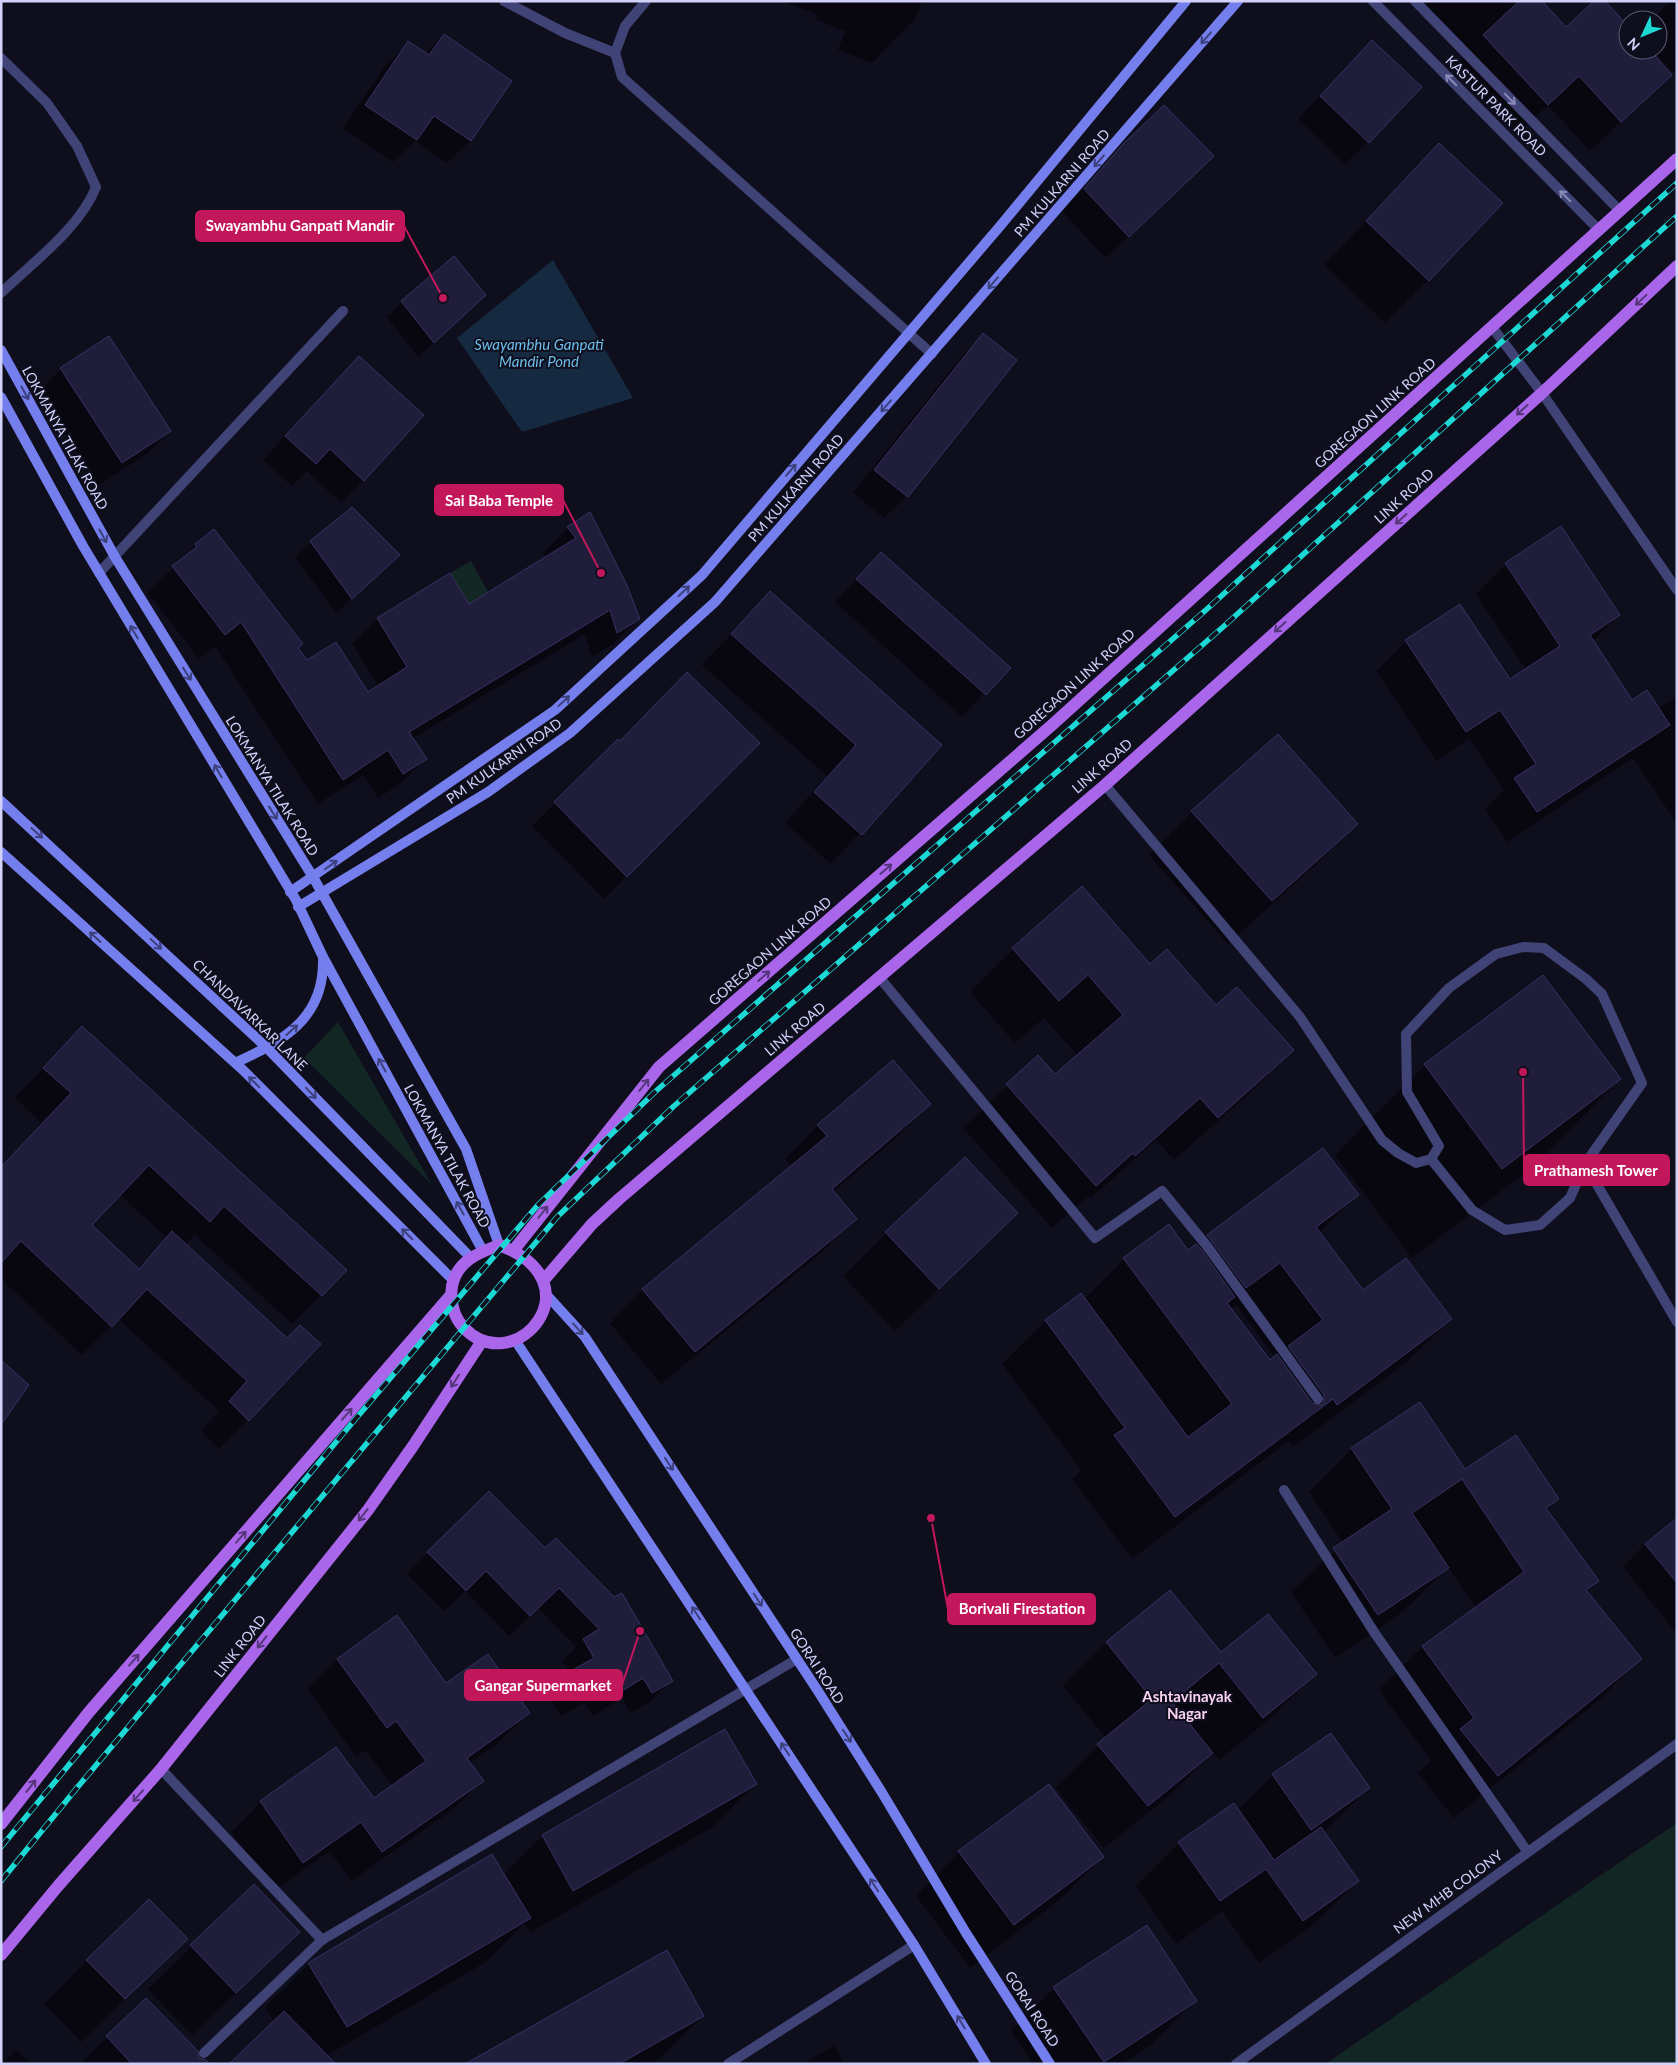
<svg xmlns="http://www.w3.org/2000/svg" width="1678" height="2065" font-family="Lato,sans-serif">
<style>
.green{fill:#122623}
.water{fill:#152a41}
.shadow{fill:#0007;fill-rule:evenodd}
.building{fill:#201d3b;stroke:#363264}
.lines{fill:none;stroke-linecap:round;stroke-linejoin:round}
.street{stroke:#3f4376;stroke-width:10}
.secondary{stroke:#747eed;stroke-width:10}
.primary{stroke:#aa66eb;stroke-width:12}
.rail-casing{stroke:#1dd9d6;stroke-width:5.5}
.rail{stroke:#0f0e1d;stroke-width:4;stroke-dasharray:11;stroke-linecap:butt}
.oneway{stroke:#3c407b}
.oneway2{stroke:#888ab8}
.oneway3{stroke:#55367a}
.labels{text-anchor:middle;stroke-width:4;stroke-linejoin:round;paint-order:stroke}
.street-label{font-size:14px;fill:#d1d1f9;stroke:#0f0e1d}
.water-label{font-size:15px;font-style:italic;fill:#6cbfec;stroke:#0f0e1d}
.neighbourhood-label{font-size:15px;font-weight:bold;fill:#f9d2ef;stroke:#0f0e1d}
.leader{fill:none;stroke:#c2185b;stroke-width:2}
.callout-dot{fill:#c2185b;stroke:#0f0e1d;stroke-width:2}
.callout{fill:#c2185b;stroke:#c2185b;stroke-width:2}
.callout-label{font-size:15px;text-anchor:middle;font-weight:bold;fill:#fff}
</style>
<rect width="100%" height="100%" fill="#0f0e1d"/>
<path class="green" d="M 471,561 L 502,617 L 471,608 L 450,573 Z
M 338,1022 L 432,1185 L 304,1058 Z
M 1677,1823 L 1677,2064 L 1325,2064 Z"/>
<path class="water" d="M 553,260 L 633,398 L 522,432 L 457,338 Z"/>
<path class="shadow" d="M 782,1 L 922,1 L 915,19 L 872,63 L 838,50 L 845,31 L 815,19 L 816,14 Z
M 1412,1 L 1540,1 L 1566,29 L 1628,28 L 1628,50 L 1648,50 L 1671,74 L 1590,151 L 1548,105 L 1517,134 L 1454,65 L 1464,56 Z
M 1671,1 L 1677,1 L 1677,69 L 1673,73 L 1653,50 L 1658,50 L 1658,20 L 1652,20 Z
M 444,35 L 510,81 L 470,141 L 447,163 L 415,141 L 393,162 L 343,128 L 386,65 L 409,43 L 425,54 Z
M 1350,65 L 1368,142 L 1345,164 L 1298,119 Z
M 1124,144 L 1189,179 L 1106,258 L 1062,212 Z
M 1439,145 L 1428,280 L 1385,323 L 1324,265 Z
M 402,302 L 469,310 L 418,357 L 387,317 Z
M 984,335 L 907,496 L 884,518 L 853,493 L 961,357 Z
M 359,357 L 363,480 L 341,503 L 307,471 L 292,486 L 263,460 Z
M 61,369 L 170,431 L 147,454 L 99,485 L 38,392 Z
M 352,508 L 383,570 L 336,613 L 295,557 Z
M 568,528 L 638,619 L 613,644 L 592,657 L 585,634 L 412,739 L 425,759 L 400,784 L 378,798 L 363,775 L 318,804 L 215,646 L 199,659 L 148,593 L 196,545 L 214,531 L 307,662 L 368,694 L 379,687 L 352,644 L 378,618 L 468,606 L 547,558 L 543,553 Z
M 881,553 L 1009,668 L 962,717 L 835,602 Z
M 1506,564 L 1619,615 L 1592,642 L 1632,701 L 1658,709 L 1677,697 L 1677,824 L 1633,758 L 1507,842 L 1485,809 L 1504,790 L 1469,739 L 1436,761 L 1376,671 L 1406,641 L 1459,605 L 1510,681 L 1526,670 L 1476,594 Z
M 770,593 L 940,745 L 831,864 L 785,823 L 827,776 L 702,665 Z
M 618,741 L 759,743 L 604,899 L 532,826 Z
M 1192,812 L 1357,824 L 1313,867 L 1228,944 L 1149,855 Z
M 1013,949 L 1150,965 L 1292,1050 L 1249,1094 L 1174,1160 L 1156,1140 L 1091,1198 L 1089,1196 L 1052,1228 L 963,1128 L 1038,1057 L 1054,1076 L 1078,1056 L 1044,1018 L 1015,1043 L 970,992 Z
M 1543,977 L 1620,1079 L 1530,1169 L 1412,1258 L 1335,1155 L 1425,1065 Z
M 82,1028 L 345,1270 L 292,1324 L 195,1235 L 185,1245 L 287,1340 L 320,1344 L 219,1449 L 201,1431 L 219,1411 L 118,1319 L 82,1355 L 1,1279 L 1,1167 L 42,1123 L 15,1098 ZM 120,1195 L 167,1238 L 137,1269 L 91,1225 Z
M 929,1104 L 896,1138 L 833,1192 L 855,1219 L 822,1252 L 661,1384 L 610,1323 L 643,1290 L 792,1167 L 785,1159 L 818,1125 Z
M 1357,1195 L 1319,1233 L 1362,1291 L 1450,1319 L 1407,1362 L 1293,1447 L 1289,1441 L 1132,1559 L 1072,1479 L 1081,1470 L 1002,1364 L 1046,1321 L 1081,1295 L 1084,1299 L 1124,1259 L 1188,1252 L 1197,1247 L 1208,1236 ZM 1236,1305 L 1275,1357 L 1270,1361 L 1231,1309 Z
M 1017,1213 L 895,1331 L 843,1276 L 886,1233 Z
M 1352,1449 L 1464,1471 L 1557,1499 L 1546,1510 L 1598,1580 L 1586,1592 L 1640,1659 L 1597,1702 L 1454,1818 L 1418,1773 L 1431,1760 L 1379,1690 L 1423,1646 L 1476,1608 L 1448,1567 L 1404,1611 L 1335,1658 L 1291,1592 L 1343,1543 L 1309,1492 Z
M 489,1492 L 671,1680 L 651,1701 L 630,1713 L 622,1698 L 593,1716 L 585,1702 L 561,1716 L 548,1694 L 570,1673 L 562,1661 L 576,1647 L 538,1608 L 509,1636 L 465,1591 L 444,1611 L 407,1574 Z
M 1677,1519 L 1677,1634 L 1623,1567 L 1645,1544 Z
M 1107,1642 L 1220,1654 L 1315,1674 L 1272,1717 L 1219,1760 L 1213,1752 L 1169,1796 L 1104,1848 L 1055,1788 L 1106,1738 L 1063,1686 Z
M 338,1659 L 446,1685 L 528,1713 L 498,1743 L 470,1763 L 482,1781 L 452,1810 L 351,1881 L 330,1851 L 272,1892 L 231,1832 L 261,1802 L 336,1749 L 374,1800 L 393,1786 L 365,1750 L 356,1757 L 308,1689 Z
M 724,1731 L 755,1784 L 712,1827 L 530,1933 L 524,1923 L 486,1962 L 326,2056 L 274,2022 L 265,2007 L 309,1964 L 503,1875 L 542,1836 Z
M 1330,1735 L 1368,1788 L 1324,1832 L 1358,1881 L 1314,1924 L 1259,1963 L 1222,1911 L 1176,1944 L 1136,1886 L 1179,1843 L 1238,1810 L 1273,1775 Z
M 959,1852 L 1103,1857 L 1059,1900 L 970,1968 L 916,1896 Z
M 254,1886 L 255,1975 L 192,2035 L 148,1989 Z
M 186,1939 L 81,2042 L 44,2004 L 87,1960 Z
M 1054,1988 L 1195,2000 L 1152,2044 L 1122,2064 L 1033,2064 L 1011,2031 Z
M 146,2000 L 198,2059 L 208,2064 L 80,2064 Z
M 703,2016 L 659,2059 L 651,2064 L 467,2064 Z
M 834,2045 L 844,2064 L 803,2064 Z
M 16,2050 L 31,2064 L 2,2064 Z"/>
<path class="building" d="M 1519,1 L 1542,1 L 1566,27 L 1594,1 L 1605,1 L 1628,26 L 1628,50 L 1650,50 L 1672,75 L 1621,122 L 1579,76 L 1548,105 L 1483,35 Z
M 444,34 L 512,81 L 471,141 L 434,116 L 417,140 L 365,105 L 408,41 L 429,55 Z
M 1372,40 L 1422,87 L 1369,143 L 1320,96 Z
M 1164,105 L 1214,156 L 1129,237 L 1084,189 L 1123,144 Z
M 1439,143 L 1503,203 L 1429,281 L 1366,221 Z
M 454,256 L 486,295 L 434,343 L 401,301 Z
M 983,333 L 1017,360 L 908,497 L 874,470 Z
M 109,336 L 171,431 L 122,463 L 60,368 Z
M 359,356 L 424,415 L 364,481 L 330,449 L 316,464 L 285,436 Z
M 352,507 L 400,555 L 352,599 L 310,541 Z
M 590,512 L 626,583 L 640,619 L 617,633 L 610,610 L 409,732 L 427,759 L 403,774 L 388,750 L 343,780 L 241,622 L 225,635 L 172,566 L 197,547 L 195,544 L 214,529 L 303,644 L 298,648 L 307,660 L 336,642 L 368,692 L 407,667 L 377,618 L 450,573 L 469,604 L 576,538 L 567,527 Z
M 1561,526 L 1620,615 L 1590,635 L 1632,700 L 1647,690 L 1670,725 L 1537,812 L 1514,778 L 1536,764 L 1500,710 L 1466,732 L 1405,640 L 1460,604 L 1510,679 L 1560,646 L 1505,563 Z
M 881,552 L 1011,668 L 986,695 L 856,579 Z
M 770,591 L 942,745 L 862,835 L 814,792 L 856,745 L 731,634 Z
M 687,672 L 760,743 L 627,877 L 554,802 L 618,739 L 620,741 Z
M 1278,734 L 1358,824 L 1272,901 L 1191,811 Z
M 1082,886 L 1150,964 L 1167,949 L 1216,1005 L 1237,987 L 1294,1050 L 1218,1118 L 1200,1098 L 1135,1156 L 1133,1153 L 1096,1186 L 1006,1084 L 1038,1055 L 1055,1074 L 1123,1015 L 1088,975 L 1059,1001 L 1012,948 Z
M 1543,975 L 1621,1079 L 1502,1169 L 1424,1064 Z
M 82,1026 L 347,1270 L 322,1296 L 224,1206 L 210,1222 L 149,1165 L 92,1225 L 139,1269 L 172,1231 L 287,1338 L 300,1325 L 321,1344 L 249,1421 L 229,1401 L 247,1381 L 147,1289 L 112,1327 L 21,1241 L 1,1263 L 1,1167 L 71,1093 L 43,1068 Z
M 893,1060 L 931,1104 L 832,1189 L 857,1219 L 695,1352 L 642,1289 L 827,1136 L 817,1125 Z
M 1323,1148 L 1359,1195 L 1316,1227 L 1363,1290 L 1406,1258 L 1452,1319 L 1337,1405 L 1333,1399 L 1175,1517 L 1114,1435 L 1125,1428 L 1045,1320 L 1081,1293 L 1188,1437 L 1232,1404 L 1123,1258 L 1169,1224 L 1188,1250 L 1196,1244 L 1202,1250 L 1235,1297 L 1227,1303 L 1270,1360 L 1277,1354 L 1312,1403 L 1322,1405 L 1324,1401 L 1324,1395 L 1288,1346 L 1323,1320 L 1280,1263 L 1246,1288 L 1207,1235 Z
M 965,1157 L 1018,1213 L 939,1289 L 885,1232 Z
M 1,1360 L 29,1385 L 1,1425 Z
M 1420,1402 L 1465,1469 L 1516,1435 L 1559,1499 L 1546,1508 L 1599,1581 L 1586,1590 L 1642,1659 L 1498,1776 L 1460,1729 L 1474,1718 L 1422,1646 L 1524,1572 L 1462,1479 L 1412,1513 L 1449,1568 L 1378,1615 L 1333,1548 L 1392,1509 L 1351,1448 Z
M 489,1491 L 545,1548 L 556,1538 L 614,1597 L 622,1593 L 673,1681 L 652,1693 L 643,1678 L 614,1696 L 607,1682 L 583,1696 L 569,1672 L 594,1658 L 583,1639 L 599,1629 L 559,1588 L 530,1616 L 486,1571 L 466,1591 L 427,1552 Z
M 1677,1518 L 1677,1583 L 1645,1544 Z
M 1170,1590 L 1221,1652 L 1268,1614 L 1317,1674 L 1263,1718 L 1219,1663 L 1172,1702 L 1213,1753 L 1148,1806 L 1097,1744 L 1152,1699 L 1106,1642 Z
M 397,1615 L 446,1683 L 488,1654 L 530,1713 L 467,1758 L 484,1781 L 382,1852 L 361,1822 L 303,1863 L 260,1801 L 336,1747 L 374,1798 L 426,1761 L 396,1721 L 387,1728 L 337,1659 Z
M 725,1729 L 757,1784 L 573,1891 L 542,1835 Z
M 1331,1733 L 1370,1788 L 1311,1830 L 1272,1774 Z
M 1049,1784 L 1104,1857 L 1014,1925 L 958,1851 Z
M 1234,1803 L 1274,1860 L 1321,1827 L 1359,1881 L 1303,1921 L 1266,1869 L 1220,1901 L 1178,1842 Z
M 492,1854 L 531,1918 L 347,2027 L 308,1963 Z
M 254,1884 L 300,1932 L 236,1993 L 190,1945 Z
M 149,1899 L 188,1939 L 125,1999 L 86,1960 Z
M 1147,1925 L 1197,2001 L 1104,2062 L 1053,1987 Z
M 667,1950 L 704,2016 L 619,2064 L 465,2064 Z
M 146,1998 L 198,2051 L 199,2058 L 206,2060 L 210,2064 L 132,2064 L 106,2036 Z
M 284,2011 L 336,2064 L 229,2064 Z"/>
<g class="lines">
<path class="street" d="M 504,1 L 565,33 L 615,53
M 646,1 L 625,26 L 615,53 L 622,77 L 932,354
M 1373,1 L 1599,230
M 1415,1 L 1620,211
M 1,58 L 47,103 L 77,146 L 96,187 C 80,228 32,263 1,293
M 1492,327 L 1542,393 L 1677,590
M 99,573 L 343,311
M 1105,785 L 1300,1017 L 1382,1140 L 1398,1153 L 1416,1163 L 1431,1159 L 1439,1146 L 1407,1092 L 1406,1034 L 1449,988 L 1496,954 L 1523,947 L 1544,948 L 1586,979 L 1602,994 L 1642,1083 L 1585,1164 L 1570,1198 L 1540,1225 L 1505,1230 L 1472,1210 L 1431,1159
M 879,977 L 1095,1238 L 1162,1191 L 1207,1246 L 1318,1399
M 1585,1164 L 1677,1322
M 1284,1490 L 1374,1632 L 1527,1851
M 161,1769 L 322,1940
M 204,2053 L 322,1940 L 797,1659
M 728,2064 L 914,1945
M 1236,2064 L 1677,1744"/>
<path class="secondary" d="M 1,350 L 115,557 L 313,877 L 466,1149 L 499,1245
M 1,397 L 83,546 L 296,900 L 323,957 L 483,1251
M 1,801 L 267,1048 L 470,1257
M 1,852 L 243,1070 L 453,1280
M 290,892 L 555,710 L 702,575 L 1001,225 L 1186,1
M 298,907 L 488,792 L 570,733 L 715,602 L 1238,1
M 235,1063 C 283,1041 324,1019 323,960
M 545,1293 L 585,1337 L 816,1688 L 881,1791 L 966,1933 L 1050,2064
M 515,1340 L 914,1945 L 986,2064"/>
<path class="primary" d="M 499,1245 C 599,1282 516,1381 464,1328 C 453,1316 450,1301 452,1286 C 457,1261 478,1253 499,1245 Z
M 513,1251 L 659,1067 L 1052,725 L 1677,159
M 543,1281 L 592,1224 L 619,1199 L 1105,785 L 1542,393 L 1677,266
M 1,1824 L 89,1712 L 451,1295
M 1,1955 L 58,1886 L 161,1769 L 368,1510 L 413,1446 L 482,1341"/>
<g class="rail-casing">
<path id="rail" d="M 1,1847 L 341,1436 L 537,1206 L 656,1091 L 1207,609 L 1677,183
M 1,1881 L 76,1789 L 558,1216 L 674,1106 L 1223,627 L 1677,216"/>
</g>
<use href="#rail" class="rail"/>
</g>
<defs><path id="oneway-shaft" d="M-6 0H5M1.5-3L5.5 0L1.5 3" fill="none" stroke-width="1.6" stroke-linecap="round" stroke-linejoin="round" transform="scale(1.25)"/></defs>
<g class="oneway">
<use href="#oneway-shaft" transform="translate(1206 38) rotate(131)"/>
<use href="#oneway-shaft" transform="translate(1099 161) rotate(131)"/>
<use href="#oneway-shaft" transform="translate(993 283) rotate(131)"/>
<use href="#oneway-shaft" transform="translate(25 393) rotate(61)"/>
<use href="#oneway-shaft" transform="translate(886 406) rotate(131)"/>
<use href="#oneway-shaft" transform="translate(791 470) rotate(-49)"/>
<use href="#oneway-shaft" transform="translate(103 536) rotate(61)"/>
<use href="#oneway-shaft" transform="translate(684 591) rotate(-43)"/>
<use href="#oneway-shaft" transform="translate(134 632) rotate(-121)"/>
<use href="#oneway-shaft" transform="translate(187 674) rotate(58)"/>
<use href="#oneway-shaft" transform="translate(564 701) rotate(-43)"/>
<use href="#oneway-shaft" transform="translate(218 771) rotate(-121)"/>
<use href="#oneway-shaft" transform="translate(273 813) rotate(58)"/>
<use href="#oneway-shaft" transform="translate(37 833) rotate(42)"/>
<use href="#oneway-shaft" transform="translate(331 865) rotate(-35)"/>
<use href="#oneway-shaft" transform="translate(95 937) rotate(-138)"/>
<use href="#oneway-shaft" transform="translate(156 944) rotate(43)"/>
<use href="#oneway-shaft" transform="translate(292 1030) rotate(-42)"/>
<use href="#oneway-shaft" transform="translate(382 1065) rotate(-119)"/>
<use href="#oneway-shaft" transform="translate(254 1082) rotate(-135)"/>
<use href="#oneway-shaft" transform="translate(311 1093) rotate(46)"/>
<use href="#oneway-shaft" transform="translate(460 1208) rotate(-119)"/>
<use href="#oneway-shaft" transform="translate(407 1234) rotate(-135)"/>
<use href="#oneway-shaft" transform="translate(578 1329) rotate(48)"/>
<use href="#oneway-shaft" transform="translate(669 1464) rotate(57)"/>
<use href="#oneway-shaft" transform="translate(758 1600) rotate(57)"/>
<use href="#oneway-shaft" transform="translate(696 1613) rotate(-123)"/>
<use href="#oneway-shaft" transform="translate(847 1736) rotate(57)"/>
<use href="#oneway-shaft" transform="translate(785 1749) rotate(-123)"/>
<use href="#oneway-shaft" transform="translate(874 1885) rotate(-123)"/>
<use href="#oneway-shaft" transform="translate(961 2022) rotate(-121)"/>
</g>
<g class="oneway2">
<use href="#oneway-shaft" transform="translate(1451 80) rotate(-135)"/>
<use href="#oneway-shaft" transform="translate(1510 99) rotate(46)"/>
<use href="#oneway-shaft" transform="translate(1565 196) rotate(-135)"/>
</g>
<g class="oneway3">
<use href="#oneway-shaft" transform="translate(1641 300) rotate(137)"/>
<use href="#oneway-shaft" transform="translate(1522 410) rotate(138)"/>
<use href="#oneway-shaft" transform="translate(1401 519) rotate(138)"/>
<use href="#oneway-shaft" transform="translate(1280 627) rotate(138)"/>
<use href="#oneway-shaft" transform="translate(886 869) rotate(-41)"/>
<use href="#oneway-shaft" transform="translate(764 976) rotate(-41)"/>
<use href="#oneway-shaft" transform="translate(644 1085) rotate(-51)"/>
<use href="#oneway-shaft" transform="translate(543 1212) rotate(-51)"/>
<use href="#oneway-shaft" transform="translate(455 1381) rotate(123)"/>
<use href="#oneway-shaft" transform="translate(347 1414) rotate(-49)"/>
<use href="#oneway-shaft" transform="translate(363 1515) rotate(128)"/>
<use href="#oneway-shaft" transform="translate(241 1537) rotate(-49)"/>
<use href="#oneway-shaft" transform="translate(262 1642) rotate(128)"/>
<use href="#oneway-shaft" transform="translate(134 1660) rotate(-49)"/>
<use href="#oneway-shaft" transform="translate(31 1786) rotate(-52)"/>
<use href="#oneway-shaft" transform="translate(138 1796) rotate(132)"/>
</g>
<g class="labels">
<g class="street-label">
<text transform="translate(1496 106) rotate(45)" y="5">KASTUR PARK ROAD</text>
<text transform="translate(1062 183) rotate(-49)" y="5">PM KULKARNI ROAD</text>
<text transform="translate(1375 413) rotate(-42)" y="5">GOREGAON LINK ROAD</text>
<text transform="translate(65 438) rotate(61)" y="5">LOKMANYA TILAK ROAD</text>
<text transform="translate(796 488) rotate(-49)" y="5">PM KULKARNI ROAD</text>
<text transform="translate(1404 496) rotate(-42)" y="5">LINK ROAD</text>
<text transform="translate(1074 684) rotate(-42)" y="5">GOREGAON LINK ROAD</text>
<text transform="translate(504 761) rotate(-35)" y="5">PM KULKARNI ROAD</text>
<text transform="translate(1102 766) rotate(-41)" y="5">LINK ROAD</text>
<text transform="translate(272 786) rotate(58)" y="5">LOKMANYA TILAK ROAD</text>
<text transform="translate(770 951) rotate(-41)" y="5">GOREGAON LINK ROAD</text>
<text transform="translate(250 1015) rotate(44)" y="5">CHANDAVARKAR LANE</text>
<text transform="translate(795 1029) rotate(-40)" y="5">LINK ROAD</text>
<text transform="translate(447 1156) rotate(61)" y="5">LOKMANYA TILAK ROAD</text>
<text transform="translate(240 1646) rotate(-52)" y="5">LINK ROAD</text>
<text transform="translate(817 1666) rotate(57)" y="5">GORAI ROAD</text>
<text transform="translate(1448 1892) rotate(-36)" y="5">NEW MHB COLONY</text>
<text transform="translate(1032 2009) rotate(57)" y="5">GORAI ROAD</text>
</g>
<g class="water-label">
<text x="539" y="350">Swayambhu Ganpati<tspan x="539" dy="17">Mandir Pond</tspan></text>
</g>
<g class="neighbourhood-label">
<text x="1187" y="1702">Ashtavinayak<tspan x="1187" dy="17">Nagar</tspan></text>
</g>
</g>
<path class="leader" d="M443 298L404 226M601 573L563 500M1523 1072L1524 1170M931 1518L948 1609M640 1631L622 1685"/>
<g class="callout-dot">
<circle cx="443" cy="298" r="5"/>
<circle cx="601" cy="573" r="5"/>
<circle cx="1523" cy="1072" r="5"/>
<circle cx="931" cy="1518" r="5"/>
<circle cx="640" cy="1631" r="5"/>
</g>
<g class="callout">
<rect x="196" y="211" width="208" height="30" rx="5"/>
<rect x="435" y="485" width="128" height="30" rx="5"/>
<rect x="1524" y="1155" width="145" height="30" rx="5"/>
<rect x="948" y="1594" width="147" height="30" rx="5"/>
<rect x="465" y="1670" width="157" height="30" rx="5"/>
</g>
<g class="callout-label">
<text x="300" y="231">Swayambhu Ganpati Mandir</text>
<text x="499" y="506">Sai Baba Temple</text>
<text x="1596" y="1176">Prathamesh Tower</text>
<text x="1022" y="1614">Borivali Firestation</text>
<text x="543" y="1691">Gangar Supermarket</text>
</g>
<rect width="1678" height="2065" fill="none" stroke="#d1d1f9" stroke-width="5"/>
<g transform="translate(1643 35) rotate(226)"><circle r="24" fill="#0f0e1d" stroke="#5d5c75"/>
<path d="M0-4L9 19L0 12L-9 19Z" fill="#1dd9d6"/>
<text y="-8" font-size="14" font-weight="bold" text-anchor="middle" fill="#d1d1f9">N</text>
</g>
</svg>
